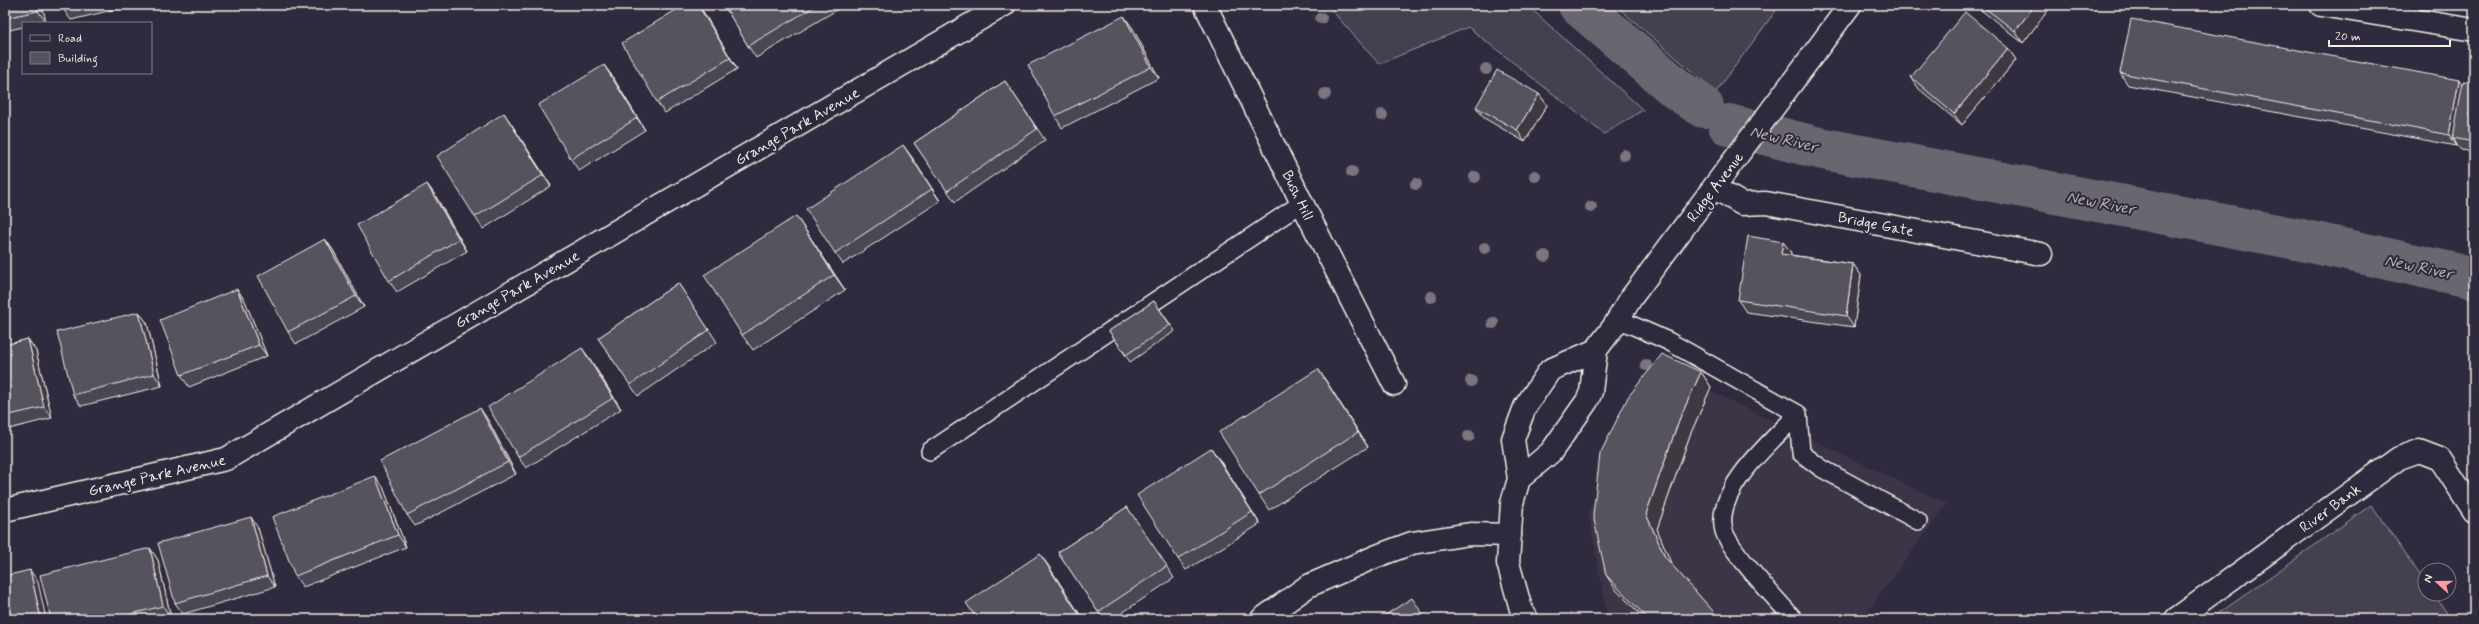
<svg xmlns="http://www.w3.org/2000/svg" width="2479" height="624" font-family="Mynerve,sans-serif">
<style>
.built{fill:#3b3647}
.grass{fill:#454050;stroke:#9c989c}
.lines{fill:none;stroke-linecap:round;stroke-linejoin:round}
.canal{stroke:#6a6670;stroke-width:42}
.lane-casing{stroke:#f4f1e8;stroke-width:20}
.street-casing{stroke:#f4f1e8;stroke-width:25}
.secondary-casing{stroke:#f4f1e8;stroke-width:25}
.primary-casing{stroke:#f4f1e8;stroke-width:25}
.lane{stroke:#2f2a3d;stroke-width:17}
.street{stroke:#2f2a3d;stroke-width:22}
.secondary{stroke:#2f2a3d;stroke-width:22}
.primary{stroke:#2f2a3d;stroke-width:22}
.tree{fill:#7a757e}
.wall{fill:#4a4752;stroke:#f4f1e8}
.shaded-wall{fill:#3c3942;stroke:#f4f1e8}
.building{fill:#56525f;stroke:#f4f1e8}
.labels{text-anchor:middle;stroke-width:4;stroke-linejoin:round;paint-order:stroke}
.street-label{font-size:15px;fill:#f4f1e8;stroke:#2f2a3d}
.water-label{font-size:16px;font-style:italic;fill:#b6b2b2;stroke:#2f2a3d}
</style>
<rect width="100%" height="100%" fill="#2f2a3d"/>
<filter id="ink" filterUnits="userSpaceOnUse"><feTurbulence type="fractalNoise" baseFrequency=".025" numOctaves="2"/><feDisplacementMap in="SourceGraphic" scale="8" xChannelSelector="R" yChannelSelector="G"/><feConvolveMatrix kernelMatrix="1 2 1 2 8 2 1 2 1" color-interpolation-filters="sRGB"/></filter>
<g filter="url(#ink)">
<path class="built" d="M 1683,378 L 1947,504 L 1862,619 L 1608,619 L 1588,511 Z"/>
<path class="grass" d="M 1327,5 L 1527,5 L 1643,110 L 1604,134 L 1468,27 L 1379,64 Z
M 1615,5 L 1780,5 L 1716,92 Z
M 2371,505 L 2425,582 L 2425,594 L 2434,594 L 2451,619 L 2211,619 Z"/>
<g class="lines">
<path class="canal" d="M 1579,5 L 1678,90 L 1703,107
M 1729,125 L 1819,148 L 2297,239 L 2474,278"/>
<g class="lane-casing">
<path id="lane" d="M 1618,319 L 1668,341 L 1798,414 L 1801,453 L 1821,468 L 1918,521
M 930,451 L 1302,203
M 1794,619 C 1779,602 1729,550 1724,531 C 1713,490 1773,440 1798,414"/>
</g>
<g class="street-casing">
<path id="street" d="M 1205,5 L 1302,203 L 1394,384
M 2321,5 L 2474,30
M 1715,188 L 1742,204 L 1766,203 L 2041,254
M 5,510 L 226,459 L 1004,5
M 2176,619 L 2399,458 L 2419,451 L 2440,459 L 2474,511"/>
</g>
<g class="secondary-casing">
<path id="secondary" d="M 1262,619 L 1308,586 L 1377,556 L 1412,543 L 1470,534 L 1510,535"/>
</g>
<g class="primary-casing">
<path id="primary" d="M 1519,479 L 1551,452 L 1587,401 L 1591,392 L 1596,350
M 1527,619 L 1521,609 L 1508,563 L 1512,503 L 1519,479 L 1513,439 L 1525,407 L 1550,370 L 1596,350 L 1614,326 L 1631,298 L 1850,5"/>
</g>
<use href="#lane" class="lane"/>
<use href="#street" class="street"/>
<use href="#secondary" class="secondary"/>
<use href="#primary" class="primary"/>
</g>
<g class="tree">
<circle cx="1321" cy="18" r="6"/>
<circle cx="1486" cy="69" r="6"/>
<circle cx="1325" cy="94" r="6"/>
<circle cx="1382" cy="115" r="6"/>
<circle cx="1624" cy="155" r="6"/>
<circle cx="1352" cy="172" r="6"/>
<circle cx="1535" cy="176" r="6"/>
<circle cx="1475" cy="177" r="6"/>
<circle cx="1416" cy="184" r="6"/>
<circle cx="1591" cy="207" r="6"/>
<circle cx="1485" cy="248" r="6"/>
<circle cx="1545" cy="256" r="6"/>
<circle cx="1431" cy="297" r="6"/>
<circle cx="1493" cy="323" r="6"/>
<circle cx="1646" cy="365" r="6"/>
<circle cx="1471" cy="381" r="6"/>
<circle cx="1469" cy="436" r="6"/>
</g>
<path class="wall" d="M 5,5 L 42,5 L 46,22 L 42,23 L 23,23 L 23,27 L 5,31 Z
M 62,5 L 133,5 L 71,20 L 63,9 Z
M 684,5 L 699,5 L 737,69 L 665,113 L 657,102 Z
M 724,5 L 838,5 L 840,8 L 756,58 L 748,46 Z
M 1978,5 L 2052,5 L 2023,43 L 1981,10 Z
M 1132,27 L 1159,78 L 1062,128 L 1055,116 Z
M 2008,48 L 2016,60 L 1962,125 L 1919,89 L 1911,77 Z
M 604,65 L 612,76 L 645,130 L 579,171 L 571,159 Z
M 2120,73 L 2462,84 L 2474,83 L 2474,152 L 2461,150 L 2457,145 L 2457,146 L 2128,85 Z
M 1005,81 L 1045,140 L 955,202 L 914,143 Z
M 1539,94 L 1547,105 L 1525,142 L 1484,118 L 1476,107 Z
M 512,125 L 551,186 L 483,229 L 475,217 Z
M 911,156 L 940,201 L 843,264 L 835,253 Z
M 427,184 L 435,195 L 467,251 L 397,292 L 389,281 Z
M 806,231 L 845,290 L 753,350 L 742,335 Z
M 325,239 L 333,250 L 364,307 L 296,344 L 288,332 Z
M 1783,242 L 1791,253 L 1791,255 L 1853,264 L 1861,275 L 1854,327 L 1746,312 L 1738,300 Z
M 678,283 L 717,342 L 638,396 L 598,338 Z
M 237,289 L 245,301 L 267,356 L 189,387 L 181,375 Z
M 1154,301 L 1175,331 L 1130,362 L 1109,331 Z
M 139,312 L 147,323 L 162,386 L 81,406 L 73,395 Z
M 28,339 L 36,351 L 52,418 L 5,430 L 5,345 Z
M 590,359 L 621,409 L 526,468 L 518,457 Z
M 1318,369 L 1328,384 L 1368,447 L 1269,510 L 1259,495 Z
M 1701,372 L 1711,387 L 1690,435 L 1657,529 L 1672,566 L 1720,619 L 1645,619 L 1616,590 L 1606,575 Z
M 488,420 L 516,474 L 415,526 L 407,515 Z
M 1219,459 L 1260,524 L 1186,570 L 1178,559 Z
M 383,487 L 406,547 L 303,587 L 295,576 Z
M 1127,507 L 1174,578 L 1113,619 L 1103,619 L 1058,552 Z
M 258,528 L 275,587 L 183,614 L 175,603 Z
M 150,548 L 158,560 L 171,618 L 166,619 L 51,619 Z"/>
<path class="shaded-wall" d="M 37,5 L 42,5 L 46,22 L 38,11 Z
M 698,5 L 702,10 L 737,69 L 730,58 Z
M 2035,5 L 2052,5 L 2023,43 L 2015,31 Z
M 1124,16 L 1132,27 L 1159,78 L 1151,67 Z
M 2008,48 L 2016,60 L 1962,125 L 1954,114 Z
M 604,65 L 612,76 L 645,130 L 637,118 Z
M 2459,80 L 2467,92 L 2453,138 L 2457,145 L 2457,146 L 2449,135 Z
M 1539,94 L 1547,105 L 1525,142 L 1517,130 Z
M 504,113 L 512,125 L 551,186 L 543,175 Z
M 903,145 L 911,156 L 940,201 L 932,189 Z
M 427,184 L 435,195 L 467,251 L 459,239 Z
M 796,216 L 806,231 L 845,290 L 834,275 Z
M 325,239 L 333,250 L 364,307 L 356,296 Z
M 1783,242 L 1791,253 L 1789,265 L 1781,254 Z
M 1853,264 L 1861,275 L 1854,327 L 1846,316 Z
M 237,289 L 245,301 L 267,356 L 259,345 Z
M 139,312 L 147,323 L 162,386 L 154,374 Z
M 28,339 L 36,351 L 52,418 L 44,407 Z
M 582,348 L 590,359 L 621,409 L 613,398 Z
M 1318,369 L 1328,384 L 1368,447 L 1358,432 Z
M 1701,372 L 1711,387 L 1690,435 L 1657,529 L 1675,573 L 1665,557 L 1646,514 L 1679,420 Z
M 480,408 L 488,420 L 516,474 L 508,462 Z
M 1211,448 L 1219,459 L 1260,524 L 1252,512 Z
M 375,476 L 383,487 L 406,547 L 398,535 Z
M 251,517 L 258,528 L 275,587 L 267,576 Z
M 150,548 L 158,560 L 171,618 L 163,606 Z
M 1040,554 L 1048,565 L 1083,619 L 1082,619 Z
M 30,570 L 38,582 L 46,619 L 41,619 Z"/>
<path class="building" d="M 5,5 L 37,5 L 38,11 L 5,18 Z
M 62,5 L 79,5 L 63,9 Z
M 684,5 L 698,5 L 730,58 L 657,102 L 622,43 Z
M 724,5 L 817,5 L 748,46 Z
M 1981,5 L 2035,5 L 2015,31 Z
M 1965,12 L 2008,48 L 1954,114 L 1911,77 Z
M 1124,16 L 1151,67 L 1055,116 L 1028,65 Z
M 2131,19 L 2459,80 L 2449,135 L 2120,73 Z
M 604,65 L 637,118 L 571,159 L 538,105 Z
M 1497,70 L 1539,94 L 1517,130 L 1476,107 Z
M 1005,81 L 1037,129 L 947,191 L 914,143 Z
M 2463,81 L 2474,83 L 2474,142 L 2453,138 Z
M 504,113 L 543,175 L 475,217 L 437,156 Z
M 903,145 L 932,189 L 835,253 L 806,209 Z
M 427,184 L 459,239 L 389,281 L 357,225 Z
M 796,216 L 834,275 L 742,335 L 704,275 Z
M 1748,236 L 1783,242 L 1781,254 L 1853,264 L 1846,316 L 1738,300 Z
M 325,239 L 356,296 L 288,332 L 258,276 Z
M 678,283 L 709,330 L 630,385 L 598,338 Z
M 237,289 L 259,345 L 181,375 L 160,320 Z
M 1154,301 L 1170,325 L 1126,355 L 1109,331 Z
M 139,312 L 154,374 L 73,395 L 57,332 Z
M 28,339 L 44,407 L 5,416 L 5,345 Z
M 582,348 L 613,398 L 518,457 L 488,407 Z
M 1662,354 L 1701,372 L 1679,420 L 1646,514 L 1665,557 L 1720,619 L 1648,619 L 1606,575 L 1593,515 L 1600,454 L 1628,397 Z
M 1318,369 L 1358,432 L 1259,495 L 1219,432 Z
M 480,408 L 508,462 L 407,515 L 380,461 Z
M 1211,448 L 1252,512 L 1178,559 L 1137,495 Z
M 375,476 L 398,535 L 295,576 L 272,517 Z
M 1127,507 L 1167,566 L 1098,612 L 1058,552 Z
M 251,517 L 267,576 L 175,603 L 158,543 Z
M 150,548 L 163,606 L 111,619 L 51,619 L 40,575 Z
M 1040,554 L 1082,619 L 977,619 L 966,603 Z
M 30,570 L 41,619 L 5,619 L 5,576 Z
M 1412,598 L 1426,619 L 1379,619 Z"/>
</g>
<g class="labels">
<g class="street-label">
<text transform="translate(797 126) rotate(-30)" y="5">Grange Park Avenue</text>
<text transform="translate(1715 187) rotate(-53)" y="5">Ridge Avenue</text>
<text transform="translate(1298 195) rotate(64)" y="5">Bush Hill</text>
<text transform="translate(1876 224) rotate(11)" y="5">Bridge Gate</text>
<text transform="translate(517 289) rotate(-30)" y="5">Grange Park Avenue</text>
<text transform="translate(157 475) rotate(-13)" y="5">Grange Park Avenue</text>
<text transform="translate(2330 508) rotate(-36)" y="5">River Bank</text>
</g>
<g class="water-label">
<text transform="translate(1784 138) rotate(14)" y="6">New River</text>
<text transform="translate(2101 202) rotate(11)" y="6">New River</text>
<text transform="translate(2419 266) rotate(12)" y="6">New River</text>
</g>
</g>
<rect width="2479" height="624" fill="none" stroke="#2f2a3d" stroke-width="20"/>
<rect x="10" y="10" width="2459" height="604" fill="none" stroke="#f4f1e8" stroke-width="1.5" filter="url(#ink)"/>
<rect x="22" y="22" width="130" height="52" fill="#2f2a3d" stroke="#7e7a81"/>
<rect x="30" y="35" width="20" height="6" fill="#2f2a3d" stroke="#7e7a81"/>
<text x="58" y="42" font-size="12" fill="#f4f1e8">Road</text>
<rect x="30" y="52" width="20" height="12" fill="#56525f" stroke="#7e7a81"/>
<text x="58" y="62" font-size="12" fill="#f4f1e8">Building</text>
<g transform="translate(2437 582) rotate(291)"><circle r="19" fill="#2f2a3d" stroke="#7e7a81"/>
<path d="M0-3L7 15L0 10L-7 15Z" fill="#ff9aa2"/>
<text y="-6" font-size="11" font-weight="bold" text-anchor="middle" fill="#f4f1e8">N</text>
</g>
<path d="M2329 40v6h121v-6" fill="none" stroke="#f4f1e8" stroke-width="2"/>
<text x="2335" y="40" font-size="12" fill="#f4f1e8" stroke="#2f2a3d" stroke-width="3" paint-order="stroke">20 m</text>
</svg>
